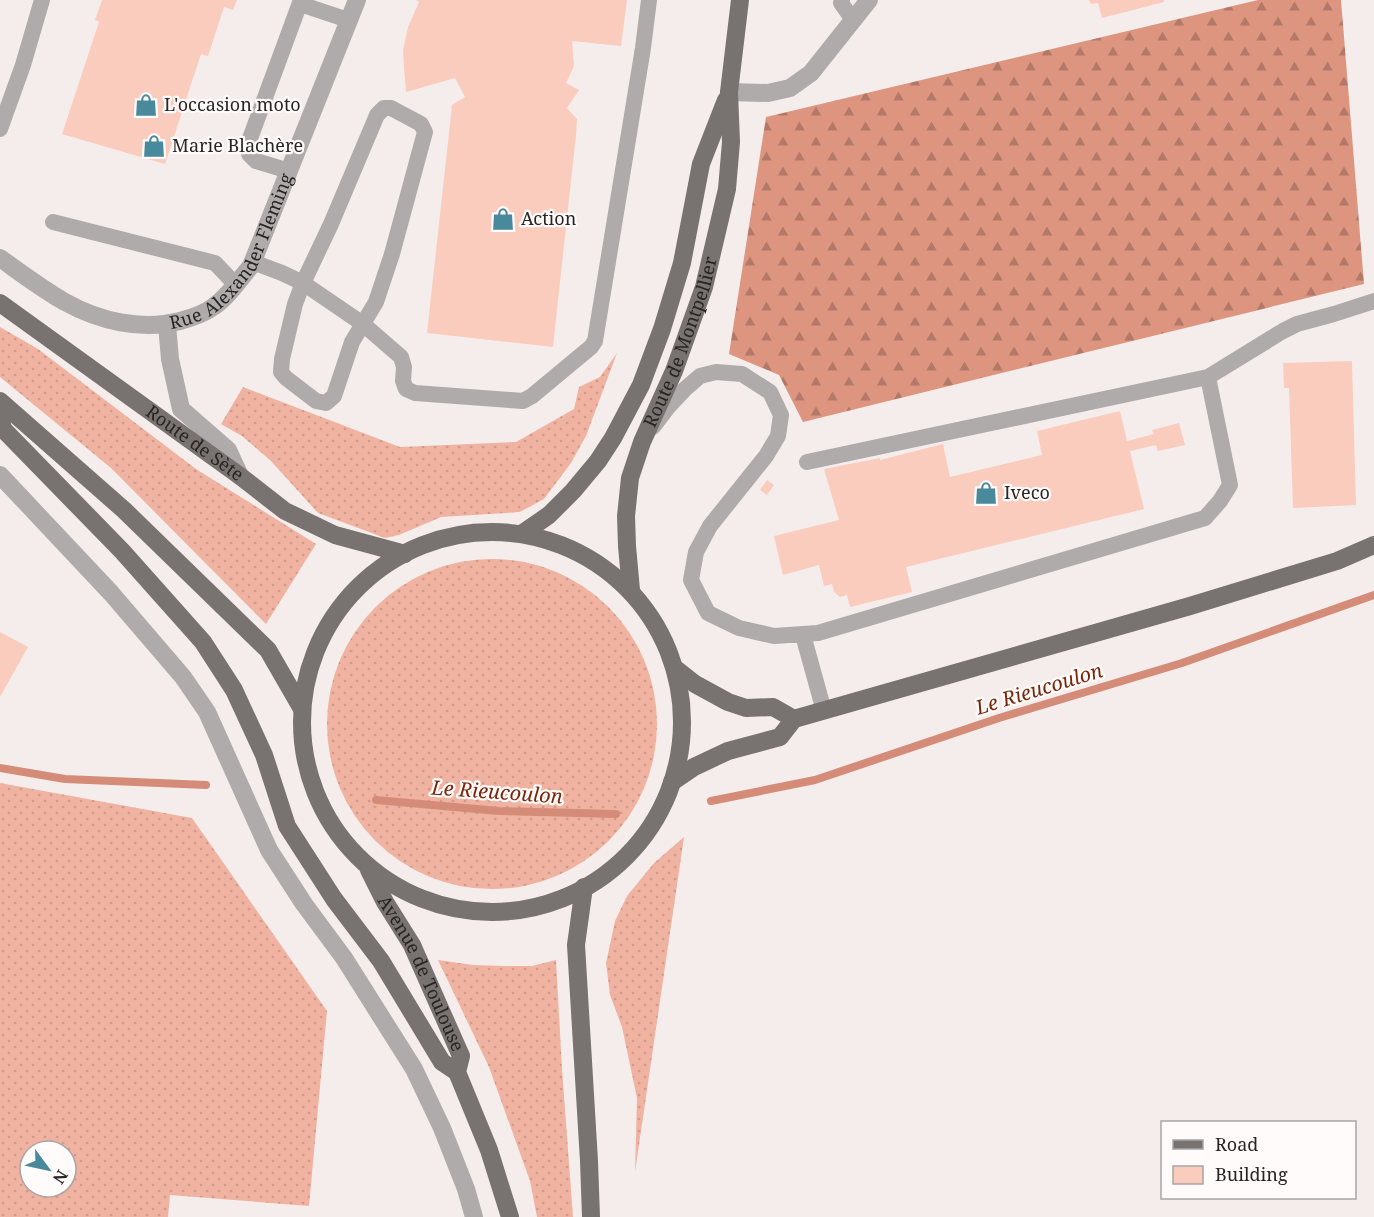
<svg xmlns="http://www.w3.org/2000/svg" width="1374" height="1217" font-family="'Noto Serif',serif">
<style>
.grass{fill:url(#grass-dots);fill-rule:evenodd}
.forest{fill:url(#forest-firs)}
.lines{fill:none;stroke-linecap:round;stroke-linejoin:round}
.stream{stroke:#d48c78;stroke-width:8}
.building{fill:#faccbe}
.lane{stroke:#aeabaa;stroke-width:16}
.street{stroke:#aeabaa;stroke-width:18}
.primary{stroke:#787270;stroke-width:18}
.labels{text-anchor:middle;stroke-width:4.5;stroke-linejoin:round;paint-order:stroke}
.poi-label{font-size:18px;fill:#272423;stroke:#fffbfb;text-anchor:start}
.street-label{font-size:18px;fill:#272423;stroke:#fffbfb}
.water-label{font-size:20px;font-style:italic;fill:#7a260b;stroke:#fffbfb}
</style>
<defs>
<pattern id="grass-dots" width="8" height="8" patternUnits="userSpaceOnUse" patternTransform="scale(1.5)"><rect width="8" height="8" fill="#f1b3a1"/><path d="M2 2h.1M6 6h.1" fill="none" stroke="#cf9a8a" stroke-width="1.8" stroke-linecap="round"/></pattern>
<pattern id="forest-firs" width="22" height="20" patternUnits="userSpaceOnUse" patternTransform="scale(1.5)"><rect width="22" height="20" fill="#dd9580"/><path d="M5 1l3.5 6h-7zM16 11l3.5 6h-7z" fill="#b37968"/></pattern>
</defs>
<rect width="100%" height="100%" fill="#f5edeb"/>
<path class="grass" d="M 0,327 L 38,349 L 196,469 L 316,544 L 266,624 L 111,468 L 0,377 Z
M 617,353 L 586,436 L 571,463 L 544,499 L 520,512 L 441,517 L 399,535 L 385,538 L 318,513 L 271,461 L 242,436 L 221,424 L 243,387 L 400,447 L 516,442 L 574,409 L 579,387 L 600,377 Z
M327 724a165 165 0 1 1 330 0a165 165 0 1 1-330 0Z
M 0,783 L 192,818 L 327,1011 L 309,1206 L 170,1195 L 168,1217 L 0,1217 ZM 30,1151 L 66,1151 L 66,1187 L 30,1187 Z
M 684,837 L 635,1172 L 637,1098 L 622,1027 L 610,995 L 606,963 L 615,921 L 627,896 L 654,863 Z
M 438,960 L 473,965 L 504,966 L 532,966 L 556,960 L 562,1069 L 573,1217 L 537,1217 L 530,1181 L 489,1067 Z"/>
<path class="forest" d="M 1258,0 L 1341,0 L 1364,284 L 803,422 L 779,375 L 729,354 L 766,117 Z"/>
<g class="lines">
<path class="stream" d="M 0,768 L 65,779 L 206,785
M 376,800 L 499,811 L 616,814
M 711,801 L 815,780 L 999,718 L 1182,663 L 1374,595"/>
</g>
<path class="building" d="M 102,0 L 237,0 L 233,10 L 224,7 L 208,56 L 201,54 L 165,164 L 62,134 L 99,22 L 95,20 Z
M 416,0 L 627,0 L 621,46 L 572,41 L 574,66 L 566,83 L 579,90 L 567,108 L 577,119 L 576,135 L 553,347 L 427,333 L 452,105 L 465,97 L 455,78 L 406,92 L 404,68 L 403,50 L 408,27 L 419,2 Z
M 1089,0 L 1164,0 L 1164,2 L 1102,18 L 1098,3 L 1091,4 Z
M 1352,361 L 1356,505 L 1293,508 L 1289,388 L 1284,388 L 1283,363 Z
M 1120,411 L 1127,441 L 1154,434 L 1152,430 L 1179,423 L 1185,445 L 1158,451 L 1156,445 L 1130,451 L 1144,509 L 906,567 L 912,592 L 850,607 L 847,595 L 840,597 L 834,592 L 832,584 L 824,586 L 819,565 L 783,575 L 774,536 L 839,520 L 824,469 L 880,458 L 880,460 L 943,444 L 950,477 L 1042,455 L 1037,431 Z
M 767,480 L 774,485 L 767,495 L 760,490 Z
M 0,632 L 28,647 L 0,697 Z"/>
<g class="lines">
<path class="lane" d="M 842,0 L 841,3 L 853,20
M 300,4 L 348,20
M 384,108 L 391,108 L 421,124 L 425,132 L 392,254 L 376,302 L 352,342 L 334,396 L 326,403 L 316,401 L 286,378 L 281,372 L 282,359 L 295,304 L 303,283 L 331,224 L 377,115 Z
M 0,129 L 23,65 L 42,0
M 289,171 L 256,161 L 249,154 L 248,144 L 301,0
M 53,222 L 215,263 L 236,285
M 253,262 L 282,273 L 303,283 L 363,324 L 401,357 L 404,367 L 403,381 L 406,389 L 415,393 L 523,401 L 532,396 L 591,347 L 595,341 L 643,48 L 649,0
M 653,427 L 669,406 L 685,389 L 700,376 L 716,372 L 742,374 L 770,392 L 781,415 L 778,436 L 766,456 L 710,526 L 696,552 L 691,580 L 708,613 L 739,628 L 774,636 L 818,633 L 1205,518 L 1220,501 L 1230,485 L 1208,377
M 807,462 L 1208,377 L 1283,331 L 1297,324 L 1334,314 L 1374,301
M 803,635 L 824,711"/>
<g class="street">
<path d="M 729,92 L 768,93 L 790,88 L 811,73 L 869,0"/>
<path id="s1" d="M 0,258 C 21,273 42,289 65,302 C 99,321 141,331 180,321 C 191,318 204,314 213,307 C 228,297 239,280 251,266 L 357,0"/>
<path d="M 167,325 L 170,359 L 181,409 L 228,450 L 240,476"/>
<path d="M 0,475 L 111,593 L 183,677 L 207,712 L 269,850 L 304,904 L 344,958 L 414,1069 L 442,1128 L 466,1189 L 474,1217"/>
</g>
<g class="primary">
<path id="s2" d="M 0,303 L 240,476 L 285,511 L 335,535 L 405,554"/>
<path d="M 0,401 L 124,510 L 268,650 L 302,709"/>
<path d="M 0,414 L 3,429 L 122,551 L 203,642 L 234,690 L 264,755 L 287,826 L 334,899 L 381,961 L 442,1062 L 457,1072"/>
<circle cx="492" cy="722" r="190"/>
<path d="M 523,533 L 549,515 L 573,491 L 598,461 L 613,438 L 641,385 L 662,329 L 682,263 L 701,164 L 726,100"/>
<path id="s3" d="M 631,590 L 627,546 L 626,516 L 630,478 L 642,442 L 674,371 L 704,287 L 727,189 L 731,142 L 729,92 L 740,0"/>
<path d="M 676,669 L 695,684 L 728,702 L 746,708 L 773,707 L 794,719"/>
<path d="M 672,782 L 694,767 L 728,751 L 780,737 L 794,719 L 1190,606 L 1337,561 L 1374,545"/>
<path id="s4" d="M 369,870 L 385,902 L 412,945 L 461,1056 L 457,1072 L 489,1150 L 510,1217"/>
<path d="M 584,887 L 576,945 L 589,1161 L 591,1217"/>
</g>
</g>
<defs>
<g id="shop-bare" transform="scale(1.8)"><path d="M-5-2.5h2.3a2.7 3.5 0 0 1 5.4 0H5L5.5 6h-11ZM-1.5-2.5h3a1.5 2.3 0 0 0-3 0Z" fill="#488a9b" stroke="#fffbfb" stroke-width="2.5" paint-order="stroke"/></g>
</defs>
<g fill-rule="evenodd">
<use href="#shop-bare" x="146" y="105"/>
<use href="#shop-bare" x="154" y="146"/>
<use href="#shop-bare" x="503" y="219"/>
<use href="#shop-bare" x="986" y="493"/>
</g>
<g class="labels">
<g class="poi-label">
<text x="164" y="111">L'occasion moto</text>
<text x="172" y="152">Marie Blachère</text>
<text x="521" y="225">Action</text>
<text x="1004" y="499">Iveco</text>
</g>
<g class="street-label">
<text dy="6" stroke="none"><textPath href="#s1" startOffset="288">Rue Alexander Fleming</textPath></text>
<text dy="6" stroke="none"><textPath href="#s3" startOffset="258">Route de Montpellier</textPath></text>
<text dy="6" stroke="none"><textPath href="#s2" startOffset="240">Route de Sète</textPath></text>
<text dy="6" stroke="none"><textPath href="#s4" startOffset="116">Avenue de Toulouse</textPath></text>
</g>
<g class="water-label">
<text transform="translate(1039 689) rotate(-17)" y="7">Le Rieucoulon</text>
<text transform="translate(497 792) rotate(4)" y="7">Le Rieucoulon</text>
</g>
</g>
<rect x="1161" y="1121" width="195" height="78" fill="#fffbfb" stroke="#a9a5a5" stroke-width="1.5"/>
<rect x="1173" y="1140" width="30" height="9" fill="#787270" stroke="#a9a5a5" stroke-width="1.5"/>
<text x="1215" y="1151" font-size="18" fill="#272423">Road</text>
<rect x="1173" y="1166" width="30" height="18" fill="#faccbe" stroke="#a9a5a5" stroke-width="1.5"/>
<text x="1215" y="1181" font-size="18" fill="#272423">Building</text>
<g transform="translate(48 1169) rotate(123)"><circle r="28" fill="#fffbfb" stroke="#a9a5a5" stroke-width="1.5"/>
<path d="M0-4.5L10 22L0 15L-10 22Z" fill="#488a9b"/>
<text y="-9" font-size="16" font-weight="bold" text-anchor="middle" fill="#272423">N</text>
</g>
</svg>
